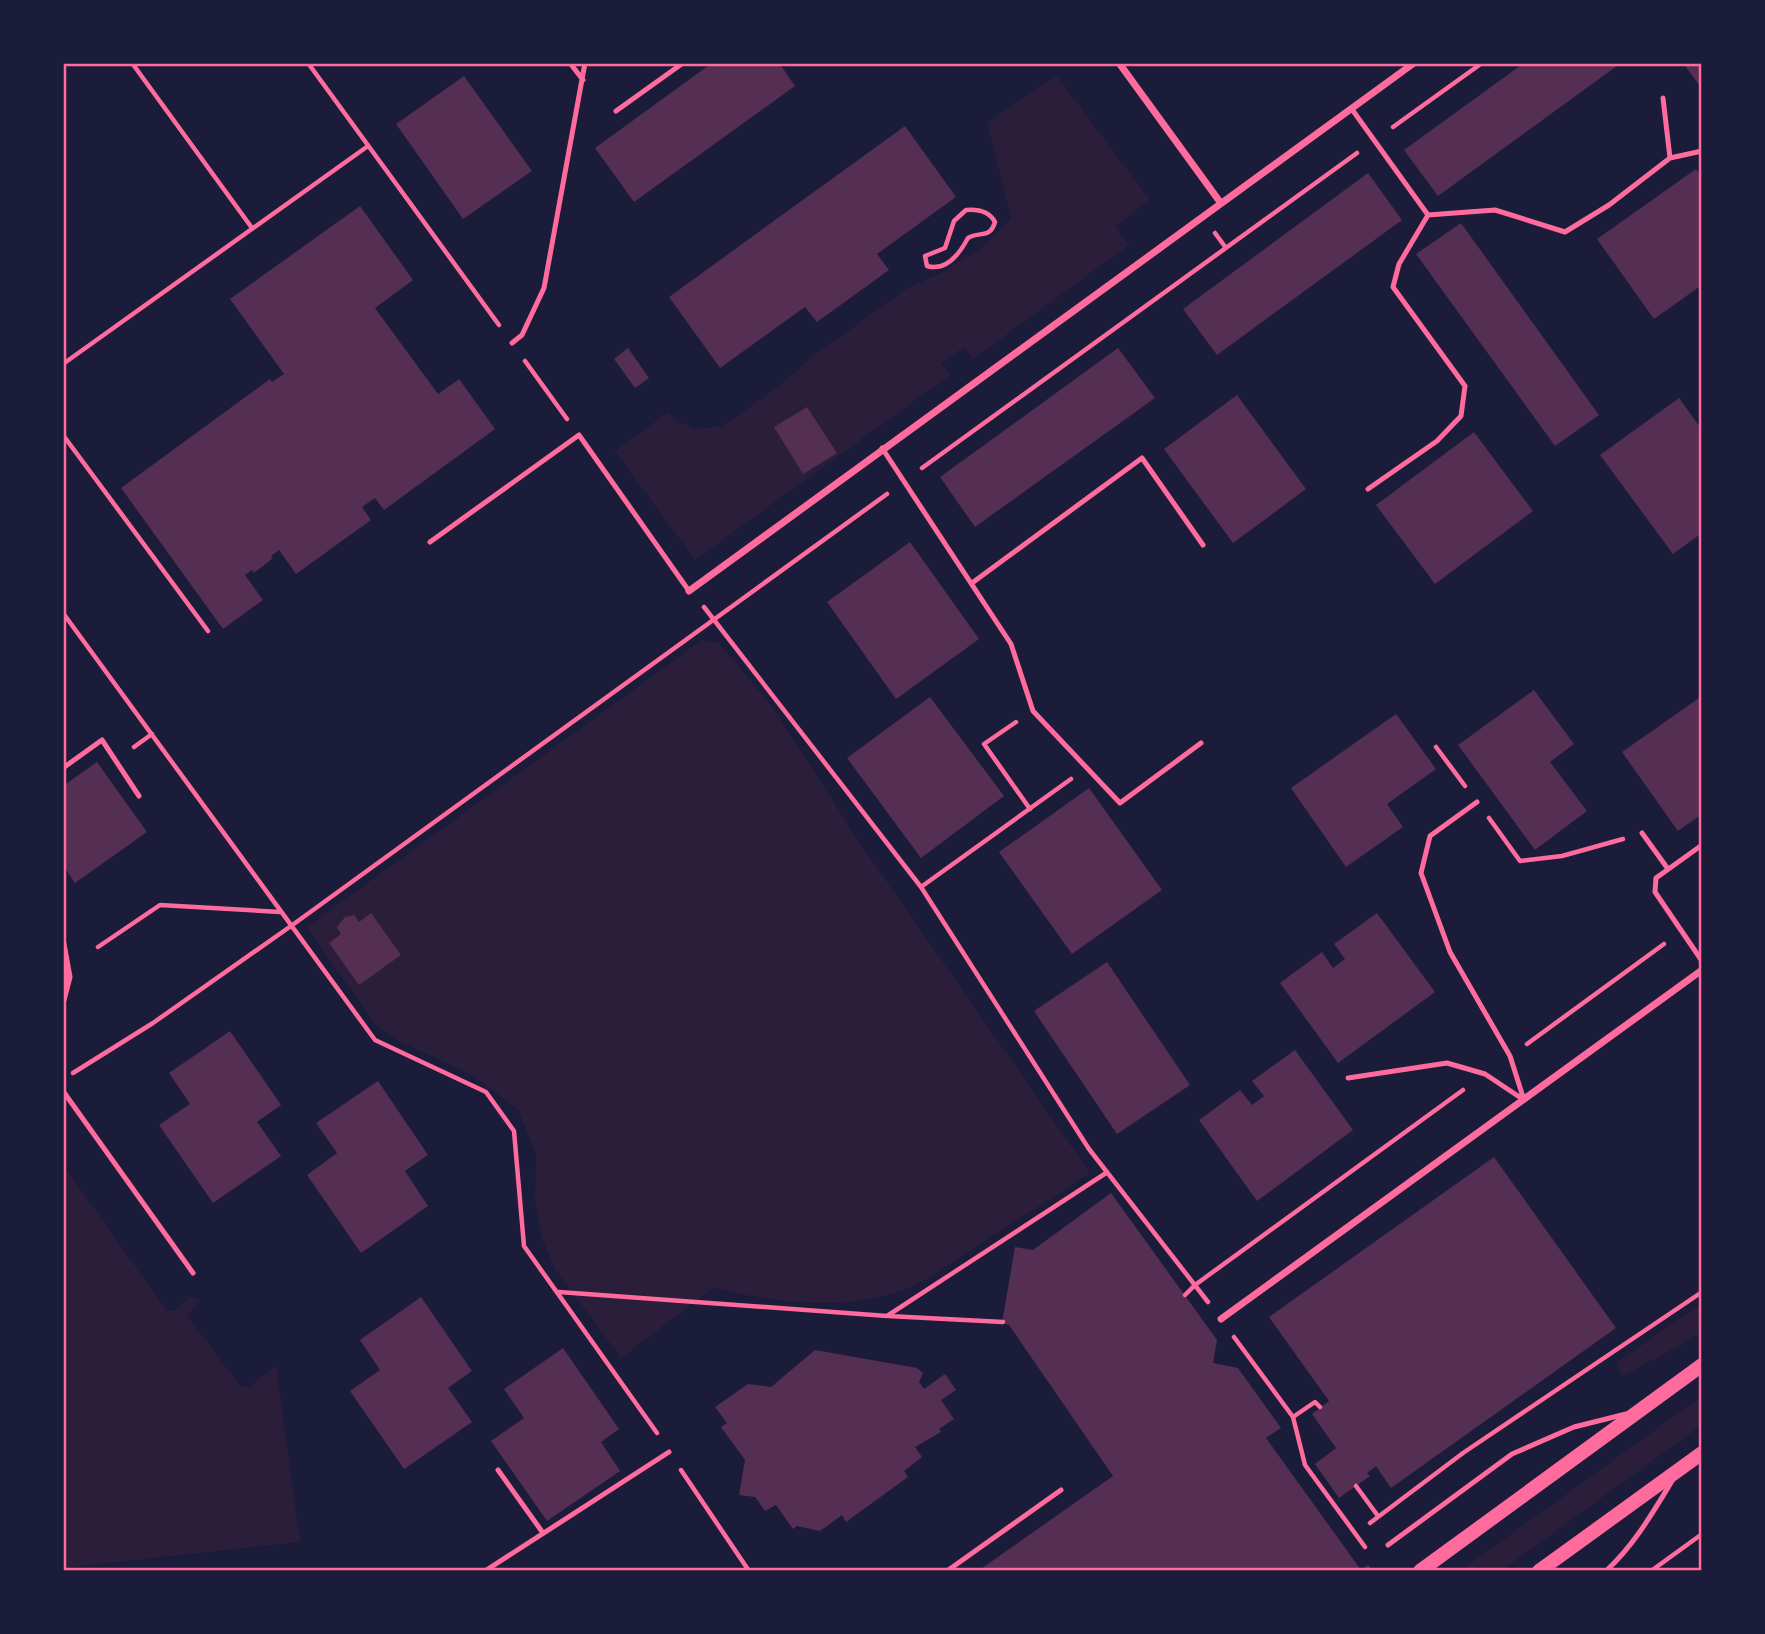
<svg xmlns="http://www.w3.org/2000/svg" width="1765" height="1634" font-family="Raleway,sans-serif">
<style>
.green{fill:#2a1e3b}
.building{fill:#542f53}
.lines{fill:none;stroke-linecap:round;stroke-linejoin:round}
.path{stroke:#ff6b9d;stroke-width:4.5}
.service{stroke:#ff6b9d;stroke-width:5}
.minor{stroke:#ff6b9d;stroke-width:7}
.secondary{stroke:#ff6b9d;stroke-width:14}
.neatline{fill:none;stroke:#ff6b9d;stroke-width:2.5}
</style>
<rect width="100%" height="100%" fill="#1b1b3a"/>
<path class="green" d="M 1056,75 L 1150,200 L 1115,226 L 1129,245 L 973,359 L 964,347 L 961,349 L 941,363 L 950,375 L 695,560 L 615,451 L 668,412 L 675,421 L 697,429 L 722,426 L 780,386 L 809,359 L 906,289 L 941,273 L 984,246 L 1011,219 L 987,123 Z
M 702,640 L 719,643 L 771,705 L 862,846 L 1090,1173 L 920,1283 C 852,1314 783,1304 713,1288 L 621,1358 L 555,1269 L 541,1235 L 535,1199 L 536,1154 L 518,1110 L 472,1075 L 399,1041 L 374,1023 L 307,927 Z
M 63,1165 L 167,1311 L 175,1311 L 191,1296 L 200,1300 L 187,1315 L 241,1387 L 250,1387 L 276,1365 L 300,1542 L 63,1568 Z
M 1702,1303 L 1702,1333 L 1623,1376 L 1616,1363 Z
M 1702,1396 L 1702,1425 L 1501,1571 L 1460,1571 Z"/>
<path class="building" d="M 712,63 L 779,63 L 795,86 L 634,202 L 595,148 Z
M 1524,63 L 1621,63 L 1438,196 L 1404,150 Z
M 1683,63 L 1702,63 L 1702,89 Z
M 464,76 L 532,171 L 463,219 L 396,124 Z
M 905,126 L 956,197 L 877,254 L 889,270 L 817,322 L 805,307 L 720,368 L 669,297 Z
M 1696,169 L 1702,177 L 1702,285 L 1654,319 L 1597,239 Z
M 1368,173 L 1402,220 L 1217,355 L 1183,309 Z
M 360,206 L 413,280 L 375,308 L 438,394 L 459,379 L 495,429 L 384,510 L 375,498 L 362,507 L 371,520 L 296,574 L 279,550 L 271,556 L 273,558 L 254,573 L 252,570 L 245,575 L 263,600 L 223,629 L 121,488 L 270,379 L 272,382 L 284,374 L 230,299 Z
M 1461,223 L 1599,415 L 1555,446 L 1416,254 Z
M 628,348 L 649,378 L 635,388 L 614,359 Z
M 1118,348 L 1155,398 L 975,527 L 940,477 Z
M 1237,395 L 1306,489 L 1233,543 L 1164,449 Z
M 1679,398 L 1702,430 L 1702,533 L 1673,554 L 1600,455 Z
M 807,407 L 837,453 L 803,474 L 774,427 Z
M 1474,432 L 1533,511 L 1435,584 L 1376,505 Z
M 910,542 L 979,639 L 896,699 L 827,602 Z
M 1534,690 L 1574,744 L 1550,762 L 1587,811 L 1535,850 L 1458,745 Z
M 1702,696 L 1702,814 L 1678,831 L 1622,752 Z
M 930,697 L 1004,796 L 921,858 L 847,758 Z
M 1396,714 L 1436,769 L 1387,804 L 1403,827 L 1346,867 L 1291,788 Z
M 97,762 L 147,832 L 75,883 L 63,865 L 63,786 Z
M 1089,788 L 1162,890 L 1072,954 L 999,852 Z
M 371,913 L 401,955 L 359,985 L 329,943 L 341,934 L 337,927 L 345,917 L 354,915 L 359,922 Z
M 1377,913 L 1435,992 L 1338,1063 L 1280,983 L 1322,952 L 1333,968 L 1345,959 L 1334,944 Z
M 1107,962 L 1190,1085 L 1117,1134 L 1034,1011 Z
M 230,1031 L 281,1105 L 257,1122 L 281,1156 L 213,1203 L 159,1125 L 190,1104 L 169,1073 Z
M 1295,1050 L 1353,1130 L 1257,1201 L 1199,1120 L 1240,1090 L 1252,1105 L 1264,1096 L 1252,1081 Z
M 378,1081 L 428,1155 L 405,1171 L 428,1206 L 361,1253 L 307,1175 L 337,1153 L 316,1123 Z
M 1494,1157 L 1616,1328 L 1391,1488 L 1376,1466 L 1367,1473 L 1370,1476 L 1339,1498 L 1315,1464 L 1336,1448 L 1312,1414 L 1329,1401 L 1269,1317 Z
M 1111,1193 L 1217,1340 L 1213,1363 L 1238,1368 L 1281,1428 L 1266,1438 L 1361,1570 L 1368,1565 L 1373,1571 L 978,1571 L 1113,1476 L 1009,1325 L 1002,1323 L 1015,1247 L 1033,1250 Z
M 421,1297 L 472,1371 L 448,1388 L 472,1422 L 404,1469 L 350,1391 L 380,1370 L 360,1340 Z
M 563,1348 L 619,1429 L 601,1442 L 620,1471 L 547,1521 L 491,1441 L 524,1418 L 504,1389 Z
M 815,1350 L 917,1368 L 923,1373 L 919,1382 L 924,1389 L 945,1374 L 956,1390 L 941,1400 L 954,1419 L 939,1429 L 941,1432 L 915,1447 L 922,1457 L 904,1471 L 908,1477 L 846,1522 L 842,1515 L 820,1531 L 797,1526 L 793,1529 L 776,1505 L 765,1511 L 755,1497 L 739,1495 L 745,1460 L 721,1427 L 727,1423 L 715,1407 L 748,1384 L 771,1387 Z"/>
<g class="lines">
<path class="path" d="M 132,63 L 252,228
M 308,63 L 499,325
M 1393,127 L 1482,63
M 966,210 C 978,209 989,211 995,222 C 990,239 980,231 968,238 C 960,253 947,272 927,266 L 925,256 L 945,248 L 954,221 Z
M 1215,233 L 1226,248
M 525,361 L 567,419
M 63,364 L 368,146
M 63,435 L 208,631
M 922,468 L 1357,153
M 704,607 L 921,887 L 1089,1149 L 1208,1302
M 63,613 L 375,1040 L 486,1092 L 514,1131 L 524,1246 L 657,1433
M 1016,722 L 984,744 L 1030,809
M 134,747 L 152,734
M 1436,747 L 1465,786
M 1489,818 L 1520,861 L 1562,856 L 1623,839
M 921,887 L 1071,779
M 98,947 L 160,905 L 280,912
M 1527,1044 L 1664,944
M 73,1073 L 153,1023 L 291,926 L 887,494
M 559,1292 L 887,1316 L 1106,1173
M 1185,1295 L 1195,1285 L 1463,1090
M 888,1316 L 1003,1322
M 1234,1337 L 1293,1417 L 1305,1465 L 1365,1547
M 1293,1417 L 1315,1402 L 1320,1407
M 681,1470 L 749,1571
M 1356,1486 L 1378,1516
M 1370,1523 L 1463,1453 L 1702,1292
M 1651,1571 L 1702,1534"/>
<path class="service" d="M 570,63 L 583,80
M 1351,108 L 1428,215 L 1399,264 L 1393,287 L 1465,386 L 1461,416 L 1437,441 L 1368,489
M 616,111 L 683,63
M 1670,158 L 1702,151
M 1428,215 L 1495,210 L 1565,232 L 1609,205 L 1670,158 L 1663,98
M 512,343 L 522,335 L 544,288 L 585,63
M 882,448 L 1011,644 L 1033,711 L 1120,803 L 1201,743
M 430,542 L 579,435 L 689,591
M 972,583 L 1142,458 L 1203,545
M 63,768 L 102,740 L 139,796
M 1642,833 L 1668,869
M 1702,845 L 1656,878 L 1655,892 L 1702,961
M 1348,1078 L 1447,1063 L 1485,1074 L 1524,1100 L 1510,1056 L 1450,952 L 1421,873 L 1430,836 L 1477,802
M 63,1091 L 193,1273
M 498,1470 L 543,1533
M 1388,1545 L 1512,1454 L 1574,1427 L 1626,1414
M 485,1571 L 669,1452
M 947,1571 L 1061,1490
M 1606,1571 C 1634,1545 1652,1514 1672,1481"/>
<path class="minor" d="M 1119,63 L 1220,202
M 689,591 L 1414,63
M 63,944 L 69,977 L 63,1000
M 1221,1319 L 1702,970"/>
<path class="secondary" d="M 1420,1571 L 1702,1365
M 1539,1571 L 1702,1453"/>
</g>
<rect width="1765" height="1634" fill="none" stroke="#1b1b3a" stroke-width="130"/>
<rect x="65" y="65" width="1635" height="1504" class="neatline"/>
</svg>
